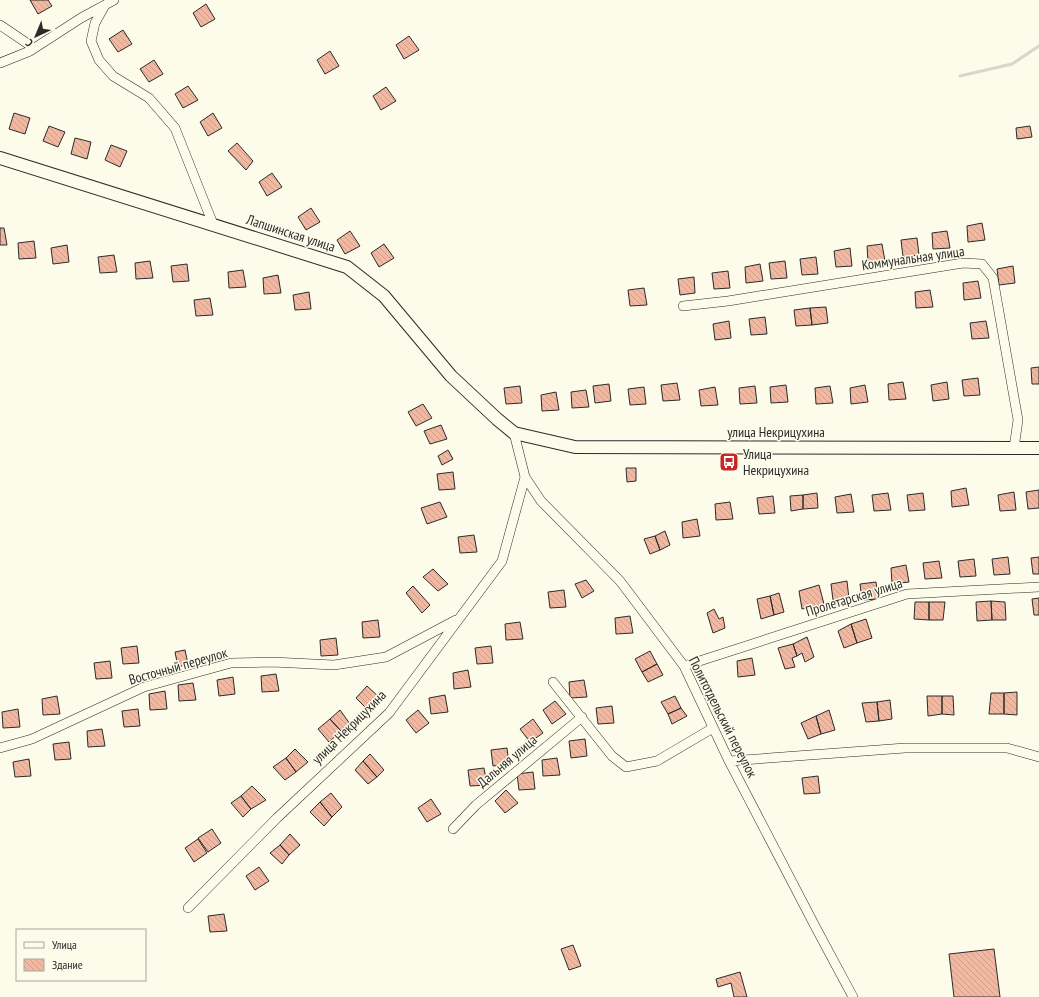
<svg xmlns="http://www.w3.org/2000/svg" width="1039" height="997" font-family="'PT Sans Narrow',sans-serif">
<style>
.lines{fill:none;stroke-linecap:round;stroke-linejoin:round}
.stream{stroke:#d8d7c9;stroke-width:3}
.building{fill:url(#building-back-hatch);stroke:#2b2b2b}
.minor-casing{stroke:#2b2b2b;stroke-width:10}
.tertiary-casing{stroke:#2b2b2b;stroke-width:14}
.minor{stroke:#fdfbea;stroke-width:9}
.tertiary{stroke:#fdfbea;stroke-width:12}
.labels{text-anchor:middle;stroke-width:3;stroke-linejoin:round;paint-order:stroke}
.street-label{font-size:14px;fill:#2b2b2b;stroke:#fdfbea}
.poi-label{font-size:14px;fill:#2b2b2b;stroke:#fdfbea;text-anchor:start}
</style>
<defs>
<pattern id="building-back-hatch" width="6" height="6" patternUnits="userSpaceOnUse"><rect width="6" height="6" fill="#f2b8a0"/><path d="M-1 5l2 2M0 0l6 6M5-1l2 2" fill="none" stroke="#d09e8a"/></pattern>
</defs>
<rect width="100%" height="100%" fill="#fdfbea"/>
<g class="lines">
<path class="stream" d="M 960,76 L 1012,64 L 1039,46"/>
</g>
<path class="building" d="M 30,0 L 48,0 L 52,6 L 38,14 Z
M 206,4 L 215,19 L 201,27 L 193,13 Z
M 123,30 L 132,44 L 118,52 L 109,39 Z
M 409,36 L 419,50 L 404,59 L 396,45 Z
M 330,51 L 339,66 L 325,74 L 317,60 Z
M 154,60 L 163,74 L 149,82 L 140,69 Z
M 188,86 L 198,100 L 183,108 L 175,94 Z
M 386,87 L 396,101 L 381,110 L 373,96 Z
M 14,113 L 30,118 L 25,134 L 9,129 Z
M 213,113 L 222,128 L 208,136 L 200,122 Z
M 49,126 L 65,132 L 58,147 L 43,141 Z
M 1030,126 L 1032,137 L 1017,139 L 1016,128 Z
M 75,138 L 91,142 L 87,159 L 71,154 Z
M 237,143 L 253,161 L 246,170 L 228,151 Z
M 111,145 L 127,151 L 120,167 L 105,160 Z
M 272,173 L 282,187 L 267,196 L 259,182 Z
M 311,208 L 320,222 L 306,230 L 298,217 Z
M 982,223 L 985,240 L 968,242 L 967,226 Z
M 0,228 L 4,228 L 7,245 L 0,245 Z
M 350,231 L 360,246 L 345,254 L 337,240 Z
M 947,231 L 950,248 L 933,249 L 932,233 Z
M 917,238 L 919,255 L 903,257 L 901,240 Z
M 34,241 L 36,258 L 19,259 L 18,243 Z
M 384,244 L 394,258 L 379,267 L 371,253 Z
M 882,244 L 885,261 L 868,262 L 867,246 Z
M 67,245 L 69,262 L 53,264 L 51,248 Z
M 850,248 L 852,266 L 836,267 L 834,251 Z
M 114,255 L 117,272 L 100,273 L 98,257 Z
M 816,257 L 818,274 L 802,275 L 800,259 Z
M 150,261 L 153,278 L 136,279 L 135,263 Z
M 785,261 L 787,278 L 771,279 L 769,263 Z
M 187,264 L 189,281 L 173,282 L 171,266 Z
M 760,264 L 763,281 L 746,283 L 745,267 Z
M 1013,266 L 1015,283 L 999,285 L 997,269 Z
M 243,270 L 246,287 L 229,288 L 228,272 Z
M 728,271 L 730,288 L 714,289 L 712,273 Z
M 278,275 L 281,293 L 264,294 L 263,278 Z
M 694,277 L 695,293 L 680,295 L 678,279 Z
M 978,281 L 981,298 L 964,300 L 963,283 Z
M 644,288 L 647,305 L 630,306 L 628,290 Z
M 930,290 L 933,307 L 916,308 L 915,292 Z
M 309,292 L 311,309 L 295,310 L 293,295 Z
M 210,298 L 213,315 L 196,316 L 194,300 Z
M 826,307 L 828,323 L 812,325 L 810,308 Z
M 810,308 L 812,325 L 796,326 L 794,310 Z
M 765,317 L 767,334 L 751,335 L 749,319 Z
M 729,321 L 731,338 L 715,340 L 713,324 Z
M 986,321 L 989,338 L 972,339 L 970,323 Z
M 1039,367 L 1039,384 L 1032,384 L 1031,368 Z
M 978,378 L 980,395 L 964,396 L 962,380 Z
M 903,382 L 906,399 L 889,400 L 888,384 Z
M 947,382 L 949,399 L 933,401 L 931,385 Z
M 677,383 L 680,400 L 663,401 L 661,385 Z
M 609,384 L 611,401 L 595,403 L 593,386 Z
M 786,385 L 788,402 L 771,403 L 770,387 Z
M 865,385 L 868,402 L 851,404 L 850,388 Z
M 520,386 L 522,403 L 506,404 L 504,388 Z
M 755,386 L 757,403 L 740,404 L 739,388 Z
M 830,386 L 833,403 L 816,404 L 815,388 Z
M 644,387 L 646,404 L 630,405 L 628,389 Z
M 715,387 L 718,405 L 701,406 L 699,390 Z
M 586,390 L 589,407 L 572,408 L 571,392 Z
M 556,392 L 559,410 L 542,411 L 541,395 Z
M 423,404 L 432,418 L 416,426 L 408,412 Z
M 441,425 L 447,439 L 430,444 L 424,431 Z
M 448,450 L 453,459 L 442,465 L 438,456 Z
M 626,468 L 636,468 L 636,481 L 627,482 Z
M 453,472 L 455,489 L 439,490 L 437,474 Z
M 966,488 L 969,505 L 952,507 L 951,491 Z
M 1039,490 L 1039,508 L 1028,509 L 1026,492 Z
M 1014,492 L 1016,510 L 1000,511 L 998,495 Z
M 817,493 L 818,508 L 803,509 L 803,495 Z
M 888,493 L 891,510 L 874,511 L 872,495 Z
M 923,493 L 925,510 L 909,511 L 907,495 Z
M 851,494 L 854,512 L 837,513 L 835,497 Z
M 803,495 L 803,509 L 791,511 L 790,496 Z
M 773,496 L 775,513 L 759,514 L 757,498 Z
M 440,502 L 447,517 L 427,524 L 421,508 Z
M 730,502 L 733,519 L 716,520 L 715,504 Z
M 697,519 L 700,536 L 683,538 L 682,522 Z
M 665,531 L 670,545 L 660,550 L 655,536 Z
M 474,535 L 477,552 L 460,553 L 458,537 Z
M 655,536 L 660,550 L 650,554 L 644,539 Z
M 1008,557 L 1010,574 L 994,575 L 992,559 Z
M 1039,557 L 1039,574 L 1033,574 L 1031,558 Z
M 974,559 L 976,576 L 960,577 L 958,561 Z
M 939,561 L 942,578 L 925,579 L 923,563 Z
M 906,565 L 909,582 L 892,584 L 891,568 Z
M 433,569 L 448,584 L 438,591 L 423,577 Z
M 586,580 L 594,591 L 582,598 L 575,584 Z
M 847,581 L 849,599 L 833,600 L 831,584 Z
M 876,582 L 878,599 L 862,600 L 860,584 Z
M 819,585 L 824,604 L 802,609 L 799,591 Z
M 413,586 L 430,605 L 422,613 L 406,593 Z
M 564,590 L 566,607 L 550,608 L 548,592 Z
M 779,593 L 784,612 L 774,615 L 770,596 Z
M 770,596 L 774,615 L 761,619 L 757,599 Z
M 1039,598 L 1039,615 L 1034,615 L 1032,599 Z
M 991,601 L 1005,602 L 1006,620 L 992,620 Z
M 991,601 L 992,620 L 977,621 L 976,602 Z
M 915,602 L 929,602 L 929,620 L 914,619 Z
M 929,602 L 945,602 L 943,620 L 929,620 Z
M 714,609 L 719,619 L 723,617 L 725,628 L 713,633 L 707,613 Z
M 630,616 L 633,633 L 616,634 L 615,618 Z
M 866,619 L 872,638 L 857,643 L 851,624 Z
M 378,620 L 380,637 L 363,638 L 362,622 Z
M 520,622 L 523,639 L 506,640 L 505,624 Z
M 851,624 L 857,643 L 844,648 L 838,631 Z
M 807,637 L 814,657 L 805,662 L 802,653 L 797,656 L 793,644 Z
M 336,638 L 338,655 L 321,656 L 320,640 Z
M 793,644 L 797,656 L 792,658 L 795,667 L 785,669 L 778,648 Z
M 137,646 L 139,663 L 123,664 L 121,648 Z
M 491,646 L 493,663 L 477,664 L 475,648 Z
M 185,650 L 188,664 L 178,667 L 175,652 Z
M 650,651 L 657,664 L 642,672 L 635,659 Z
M 752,658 L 755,675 L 738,677 L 737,661 Z
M 110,661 L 112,678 L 96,679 L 94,663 Z
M 657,664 L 663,675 L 648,682 L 642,672 Z
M 468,670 L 471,687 L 454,689 L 453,673 Z
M 276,674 L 279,691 L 262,692 L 261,676 Z
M 233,677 L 235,694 L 219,696 L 217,680 Z
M 584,680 L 587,697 L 570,698 L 569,682 Z
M 193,683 L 196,700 L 179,701 L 178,685 Z
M 367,686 L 380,698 L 367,709 L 356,698 Z
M 165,691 L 167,709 L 150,710 L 149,694 Z
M 1017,692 L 1017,715 L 1004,714 L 1004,693 Z
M 991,693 L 1004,693 L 1004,714 L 989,714 Z
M 445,695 L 448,712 L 431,714 L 429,698 Z
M 57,696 L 60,714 L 43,715 L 42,699 Z
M 675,696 L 681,708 L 668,714 L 661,702 Z
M 927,696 L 942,696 L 942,714 L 928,716 Z
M 942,696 L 953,696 L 954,715 L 942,714 Z
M 890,700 L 892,719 L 879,721 L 877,702 Z
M 555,701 L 566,714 L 552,724 L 543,710 Z
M 877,702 L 879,721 L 866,722 L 862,703 Z
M 612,706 L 614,723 L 598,724 L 596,708 Z
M 681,708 L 687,716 L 672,724 L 668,714 Z
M 18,709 L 20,727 L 3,728 L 2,712 Z
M 138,709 L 140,726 L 124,727 L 122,711 Z
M 340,710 L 350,724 L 341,731 L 330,719 Z
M 418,710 L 429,723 L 416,733 L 406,720 Z
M 829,710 L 835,730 L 821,734 L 816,716 Z
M 816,716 L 821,734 L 808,739 L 801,723 Z
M 330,719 L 341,731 L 329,742 L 318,729 Z
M 533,719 L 543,733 L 530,742 L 520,729 Z
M 102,729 L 105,746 L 88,747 L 87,731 Z
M 585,739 L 587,756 L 571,758 L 569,741 Z
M 69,742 L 71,759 L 55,760 L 53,744 Z
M 507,748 L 509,765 L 493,766 L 491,750 Z
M 295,749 L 308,762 L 296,772 L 286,758 Z
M 370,754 L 384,770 L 377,777 L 363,761 Z
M 286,758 L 296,772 L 285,780 L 273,767 Z
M 557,758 L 560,775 L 543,776 L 542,760 Z
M 29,759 L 31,776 L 15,777 L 13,762 Z
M 363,761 L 377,777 L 368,784 L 355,770 Z
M 484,768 L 487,785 L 470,786 L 468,770 Z
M 533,772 L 535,789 L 519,790 L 517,774 Z
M 818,776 L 820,793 L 804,794 L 802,778 Z
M 252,786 L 266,800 L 251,809 L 241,796 Z
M 506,790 L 518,803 L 505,813 L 495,801 Z
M 331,793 L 342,807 L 332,817 L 320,802 Z
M 241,796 L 251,809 L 243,817 L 231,803 Z
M 431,799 L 441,814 L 427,822 L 418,808 Z
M 320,802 L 332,817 L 324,826 L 310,812 Z
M 212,829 L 221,843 L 208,852 L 198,838 Z
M 290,834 L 300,845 L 289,855 L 280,845 Z
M 198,839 L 207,853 L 194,862 L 185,848 Z
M 280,845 L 289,855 L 282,864 L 270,853 Z
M 259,867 L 269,881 L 255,890 L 246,876 Z
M 224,914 L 227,931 L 210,932 L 208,916 Z
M 573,945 L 581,966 L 569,970 L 561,949 Z
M 994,949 L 1000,997 L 954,997 L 949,954 Z
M 740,972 L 747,997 L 734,997 L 731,983 L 718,987 L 716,979 Z"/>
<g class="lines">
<g class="minor-casing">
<path id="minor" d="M 105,5 L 95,23 L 91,41 L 99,60 L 113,76 L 149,98 L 175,128 L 213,224
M 0,25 L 34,48
M 0,63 L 30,51 L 81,18 L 114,0
M 683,306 L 728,301 L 963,263 L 982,264 L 993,278 L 1018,420 L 1014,448
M 514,433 L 525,477 L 541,501 L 620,581 L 684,666 L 729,761 L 816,928 L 853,997
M 684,666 L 907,594 L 1039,587
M 553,682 L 612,756 L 626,767 L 657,761 L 713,728
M 0,748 L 32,739 L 144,687 L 231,663 L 272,662 L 334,665 L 386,657 L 456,620
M 729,761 L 905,748 L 1007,748 L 1039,757
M 453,829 L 476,805 L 582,717
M 188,908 L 277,818 L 389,713 L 502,561 L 525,477"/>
</g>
<g class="tertiary-casing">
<path id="tertiary" d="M 0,158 L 347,267 L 384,296 L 451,376 L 497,419 L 514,433 L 575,447 L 1039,448"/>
</g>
<use href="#minor" class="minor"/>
<use href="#tertiary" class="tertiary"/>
</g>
<defs>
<g id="bus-square" transform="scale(1)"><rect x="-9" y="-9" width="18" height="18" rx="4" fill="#c62828" stroke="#fdfbea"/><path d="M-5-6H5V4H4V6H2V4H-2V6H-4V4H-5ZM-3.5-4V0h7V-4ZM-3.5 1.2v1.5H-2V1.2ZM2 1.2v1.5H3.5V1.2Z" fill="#fff"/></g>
</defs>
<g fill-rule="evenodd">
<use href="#bus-square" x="729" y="462"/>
</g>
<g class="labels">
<g class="street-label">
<text transform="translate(291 233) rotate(18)" y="5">Лапшинская улица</text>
<text transform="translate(913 258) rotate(-8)" y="5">Коммунальная улица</text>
<text x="776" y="437">улица Некрицухина</text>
<text transform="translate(854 597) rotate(-17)" y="5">Пролетарская улица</text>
<text transform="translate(178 666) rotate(-16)" y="5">Восточный переулок</text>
<text transform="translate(723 717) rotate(63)" y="5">Политотдельский переулок</text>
<text transform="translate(349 727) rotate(-45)" y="5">улица Некрицухина</text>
<text transform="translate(507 761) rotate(-40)" y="5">Дальняя улица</text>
</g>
<g class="poi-label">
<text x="743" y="459">Улица<tspan x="743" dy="16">Некрицухина</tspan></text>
</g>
</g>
<rect x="16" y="929" width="130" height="52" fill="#fdfbea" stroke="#a9a89e"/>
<rect x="24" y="942" width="20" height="6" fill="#fdfbea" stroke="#a9a89e"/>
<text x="52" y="949" font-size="12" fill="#2b2b2b">Улица</text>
<rect x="24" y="959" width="20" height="12" fill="url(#building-back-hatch)" stroke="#a9a89e"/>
<text x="52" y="969" font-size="12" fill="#2b2b2b">Здание</text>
<g transform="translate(36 36) rotate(224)" stroke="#fdfbea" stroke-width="3" paint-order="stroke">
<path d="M0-3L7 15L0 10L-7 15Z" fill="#2b2b2b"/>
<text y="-6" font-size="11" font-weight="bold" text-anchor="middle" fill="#2b2b2b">С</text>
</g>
</svg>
